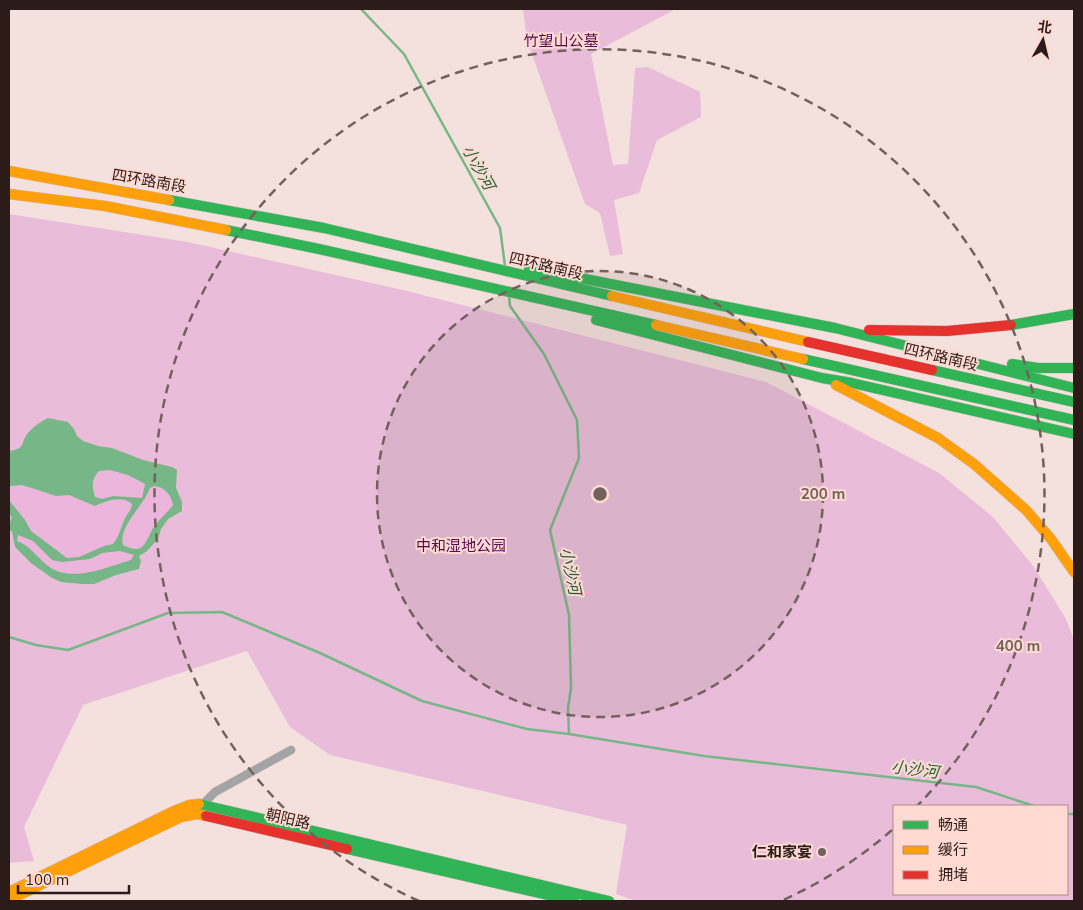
<svg xmlns="http://www.w3.org/2000/svg" width="1083" height="910" font-family="Mulish,'Noto Sans SC',sans-serif">
<style>
.green{fill:#e9bdd9;fill-rule:evenodd}
.forest{fill:#ecb5db}
.water{fill:#77b787;fill-rule:evenodd}
.lines{fill:none;stroke-linecap:round;stroke-linejoin:round}
.stream{stroke:#77b787;stroke-width:2.5}
.street-casing{stroke:#cebebb;stroke-width:9}
.fast-casing{stroke:#cebebb;stroke-width:11}
.slow-casing{stroke:#cebebb;stroke-width:11}
.jam-casing{stroke:#cebebb;stroke-width:11}
.street{stroke:#a2a4a5;stroke-width:8}
.fast{stroke:#30b455;stroke-width:10}
.slow{stroke:#ff9f0a;stroke-width:10}
.jam{stroke:#e5322d;stroke-width:10}
.ring{fill:none;stroke:#72615d;stroke-width:2.5;stroke-dasharray:9 6}
.poi-dot{fill:#72615d;stroke:#fedad2;stroke-width:2}
.labels{text-anchor:middle;stroke-width:4;stroke-linejoin:round;paint-order:stroke}
.park-label{font-size:15px;fill:#580c52;stroke:#fedad2}
.street-label{font-size:15px;fill:#2c1c19;stroke:#fedad2}
.poi-label{font-size:15px;font-weight:bold;fill:#2c1c19;stroke:#fedad2;text-anchor:end}
.water-label{font-size:16px;font-style:italic;fill:#1d6336;stroke:#fedad2}
.centre{fill:#72615d;stroke:#fedad2;stroke-width:2.5}
.ring-label{font-size:15px;text-anchor:middle;font-weight:bold;fill:#72615d;stroke:#fedad2;stroke-width:4;stroke-linejoin:round;paint-order:stroke}
</style>
<rect width="100%" height="100%" fill="#f4e0dc"/>
<path class="green" d="M 523,9 L 676,9 L 591,54 L 613,165 L 628,164 L 635,68 L 648,67 L 700,92 L 701,117 L 657,140 L 639,193 L 614,200 L 623,254 L 610,256 L 600,213 L 585,204 L 527,40 Z
M 9,214 L 188,242 L 403,290 L 766,382 L 939,473 L 993,517 L 1034,567 L 1066,619 L 1074,640 L 1074,901 L 636,901 L 616,894 L 627,825 L 330,755 L 290,727 L 247,651 L 83,705 L 24,827 L 34,861 L 9,863 ZM 894,806 L 1067,806 L 1067,894 L 894,894 Z"/>
<path class="forest" d="M 110,470 L 128,475 L 145,485 L 142,498 L 113,496 L 102,499 L 95,497 C 92,485 91,480 99,471 Z
M 22,485 L 56,496 L 69,495 L 95,506 C 106,501 122,495 132,504 C 131,511 128,513 125,518 C 120,527 119,537 113,544 L 104,546 L 79,557 L 67,558 L 31,531 L 25,520 L 9,500 L 10,486 Z
M 154,486 C 165,487 171,495 173,505 C 167,513 157,521 152,530 C 144,545 143,555 123,545 C 118,526 143,507 150,488 Z
M 18,534 L 33,541 L 52,560 L 90,559 L 102,553 L 120,551 L 134,555 L 131,560 C 107,567 75,582 51,568 C 38,560 32,546 17,541 Z"/>
<path class="water" d="M 48,418 L 68,422 L 74,429 L 77,436 L 83,441 L 98,446 L 112,448 L 143,460 L 172,467 L 177,470 L 176,488 L 182,502 L 182,511 L 168,519 L 161,529 L 158,539 L 147,551 L 139,556 L 141,561 L 139,569 L 116,575 L 94,584 L 82,584 L 61,582 L 52,578 L 31,563 L 15,547 L 12,531 L 9,531 L 9,525 L 12,517 L 9,514 L 9,500 L 25,520 L 31,531 L 67,558 L 79,557 L 104,546 L 113,544 C 119,537 121,527 125,518 C 128,513 131,511 132,504 C 122,495 106,501 95,506 L 69,495 L 56,496 L 22,485 L 10,486 L 9,488 L 9,451 C 26,449 20,443 28,433 C 34,426 40,422 48,418 ZM 110,470 L 128,475 L 145,484 L 142,498 L 113,496 L 102,499 L 95,497 C 92,485 91,480 99,471 ZM 154,486 C 165,487 171,495 173,505 C 167,513 157,521 152,530 C 144,545 143,555 123,545 C 118,526 143,507 150,488 ZM 18,535 L 33,541 L 52,560 L 62,562 L 90,559 L 102,553 L 120,551 L 134,555 L 131,560 C 107,567 75,582 51,568 C 38,560 32,546 17,541 Z"/>
<g class="lines">
<path class="stream" d="M 361,9 L 404,54 L 500,228 L 505,266
M 509,296 L 510,306 L 544,354 L 577,420 L 579,458 L 550,530 L 569,615 L 571,688 L 568,708 L 569,734 L 704,756 L 976,787 L 1034,806
M 9,637 L 36,645 L 68,650 L 168,613 L 222,612 L 320,653 L 422,701 L 527,729 L 569,734
M 1067,814 L 1074,814"/>
<g class="street-casing">
<path id="street" d="M 203,804 L 215,792 L 291,750"/>
</g>
<g class="fast-casing">
<path id="fast" d="M 169,200 L 324,228 L 612,296
M 226,230 L 319,249 L 656,325
M 529,268 L 835,328 L 1074,388
M 596,320 L 822,378 L 852,383 L 1074,434
M 1011,325 L 1074,314
M 803,359 L 1074,420
M 1012,364 L 1038,368 L 1074,368
M 932,370 L 1074,402
M 199,804 L 609,901
M 347,849 L 574,901"/>
</g>
<g class="slow-casing">
<path id="slow" d="M 9,171 L 169,200
M 9,194 L 105,206 L 226,230
M 612,296 L 808,342
M 656,325 L 803,359
M 836,385 L 938,438 L 974,464 L 1026,510 L 1051,539 L 1074,572
M 9,892 L 174,811 L 189,805 L 199,804
M 9,900 L 181,817 L 197,814 L 206,816"/>
</g>
<g class="jam-casing">
<path id="jam" d="M 869,330 L 947,331 L 1011,325
M 808,342 L 932,370
M 206,816 L 347,849"/>
</g>
<use href="#street" class="street"/>
<use href="#fast" class="fast"/>
<use href="#slow" class="slow"/>
<use href="#jam" class="jam"/>
</g>
<circle cx="600" cy="494" r="223" fill="#72615d" fill-opacity=".12"/>
<g class="ring">
<circle cx="600" cy="494" r="223"/>
<path d="M892 830A445 445 0 0 1 781 901M419 901A445 445 0 1 1 917 806"/>
</g>
<circle class="poi-dot" cx="822" cy="852" r="5"/>
<g class="labels">
<g class="park-label">
<text x="561" y="46">竹望山公墓</text>
<text x="461" y="551">中和湿地公园</text>
</g>
<g class="street-label">
<text transform="translate(149 181) rotate(10)" y="5">四环路南段</text>
<text transform="translate(546 266) rotate(13)" y="5">四环路南段</text>
<text transform="translate(941 357) rotate(13)" y="5">四环路南段</text>
<text transform="translate(288 819) rotate(13)" y="5">朝阳路</text>
</g>
<g class="poi-label">
<text x="812" y="857">仁和家宴</text>
</g>
<g class="water-label">
<text transform="translate(479 167) rotate(61)" y="6">小沙河</text>
<text transform="translate(571 571) rotate(78)" y="6">小沙河</text>
<text transform="translate(915 769) rotate(7)" y="6">小沙河</text>
</g>
</g>
<circle cx="600" cy="494" r="8" class="centre"/>
<g class="ring-label">
<text x="823" y="499">200 m</text>
<text x="1018" y="651">400 m</text>
</g>
<rect width="1083" height="910" fill="none" stroke="#2c1c19" stroke-width="20"/>
<rect x="893" y="805" width="175" height="90" fill="#fedad2" stroke="#aa8e88"/>
<rect x="903" y="821" width="25" height="8" fill="#30b455" stroke="#aa8e88"/>
<text x="938" y="830" font-size="15" fill="#2c1c19">畅通</text>
<rect x="903" y="846" width="25" height="8" fill="#ff9f0a" stroke="#aa8e88"/>
<text x="938" y="855" font-size="15" fill="#2c1c19">缓行</text>
<rect x="903" y="871" width="25" height="8" fill="#e5322d" stroke="#aa8e88"/>
<text x="938" y="880" font-size="15" fill="#2c1c19">拥堵</text>
<g transform="translate(1043 40) rotate(8)" stroke="#fedad2" stroke-width="4" paint-order="stroke">
<path d="M0-4L9 19L0 12L-9 19Z" fill="#2c1c19"/>
<text y="-8" font-size="14" font-weight="bold" text-anchor="middle" fill="#2c1c19">北</text>
</g>
<path d="M18 885v8h111v-8" fill="none" stroke="#2c1c19" stroke-width="2.5"/>
<text x="25" y="885" font-size="15" fill="#2c1c19" stroke="#fedad2" stroke-width="4" paint-order="stroke">100 m</text>
</svg>
